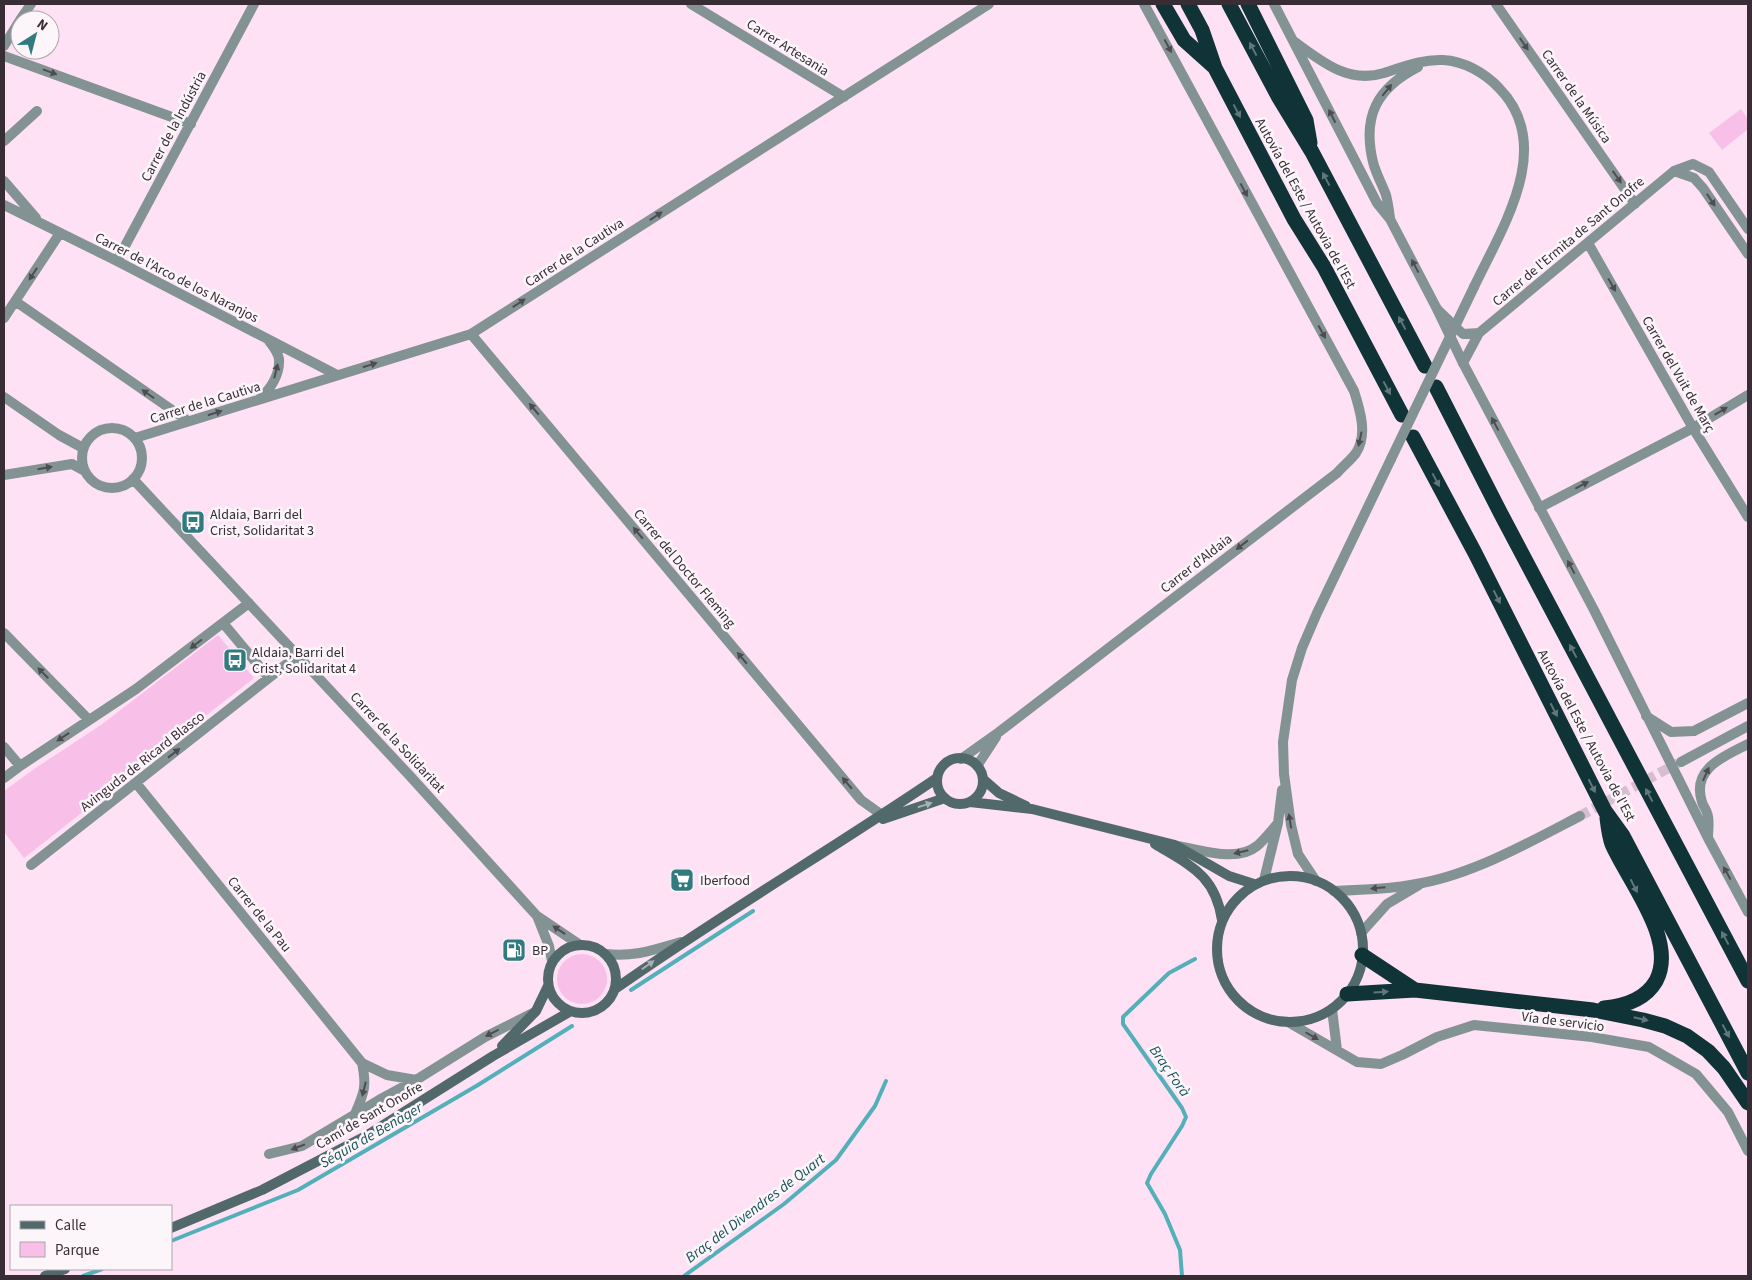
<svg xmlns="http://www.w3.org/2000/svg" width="1752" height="1280" font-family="'Source Sans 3',sans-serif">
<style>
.green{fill:#f8c0e8}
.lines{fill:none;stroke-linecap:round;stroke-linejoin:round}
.stream{stroke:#53b0b9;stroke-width:4}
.tertiary-tunnel{stroke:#d6bdcf;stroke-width:10;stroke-dasharray:10 5;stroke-linecap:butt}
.minor{stroke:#839394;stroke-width:10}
.tertiary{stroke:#839394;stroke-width:10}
.secondary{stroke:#52696b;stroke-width:10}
.motorway{stroke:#0f3336;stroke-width:15}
.tertiary-bridge{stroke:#839394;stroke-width:10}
.oneway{fill:#4e4c52}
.oneway2{fill:#62777b}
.oneway3{fill:#a7b0b3}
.labels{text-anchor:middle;stroke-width:5;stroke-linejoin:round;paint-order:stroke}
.street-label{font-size:14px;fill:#382d35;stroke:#fcf6fb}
.poi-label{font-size:14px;fill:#382d35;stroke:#fcf6fb;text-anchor:start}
.water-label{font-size:15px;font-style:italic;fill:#185357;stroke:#fcf6fb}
</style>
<rect width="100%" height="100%" fill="#fee1f5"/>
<path class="green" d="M 1741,109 L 1748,119 L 1748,129 L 1722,150 L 1709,133 Z
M 218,635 L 254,678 L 24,858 L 4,832 L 4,791 L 34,769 L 101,725 Z
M557 979a25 25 0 1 1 50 0a25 25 0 1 1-50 0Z"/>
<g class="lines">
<path class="stream" d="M 631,990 L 753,911
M 171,1241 L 298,1190 L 478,1085 L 572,1026
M 83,1276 L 102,1269
M 684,1276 L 784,1204 L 836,1160 L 875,1106 L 886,1081
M 1182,1276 L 1180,1250 L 1165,1214 L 1147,1183 L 1151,1174 L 1182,1126 L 1186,1117 L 1182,1108 L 1123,1024 L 1123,1017 L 1169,973 L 1195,959"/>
<path class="tertiary-tunnel" d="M 1580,816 L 1678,763"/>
<path class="minor" d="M 691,4 L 844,97
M 1496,4 L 1635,204
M 20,20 L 31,4
M 4,46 L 20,20
M 4,56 L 191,124
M 4,141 L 37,111
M 1674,171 L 1694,178 L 1703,188 L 1748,254
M 4,181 L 36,218
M 4,205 L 117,261 L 337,375
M 1588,243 L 1693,428 L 1748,517
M 117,261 L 254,4
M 15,301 L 188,421
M 1438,310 L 1463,334 L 1479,333
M 4,318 L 60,233
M 471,334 L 861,800 L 882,815
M 1463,363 L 1479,333 L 1674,171 L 1693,164 L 1709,172 L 1748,229
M 4,397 L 59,435 L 83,448
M 260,398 C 271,389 280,374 279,359 C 278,352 273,346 269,341
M82 458a30 30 0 1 1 60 0a30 30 0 1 1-60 0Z
M 135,438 L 471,334 L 989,4
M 4,475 L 72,464 L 85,471
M 133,479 L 410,776 L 537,916 L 580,945
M 1539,508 L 1693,428 L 1748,395
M 223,623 L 269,678
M 4,633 L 89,720
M 4,747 L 20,766
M 4,778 L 20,766 L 136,689 L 249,603
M 136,783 L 362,1063 L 387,1075 L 416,1080 L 485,1037 L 535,1012
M 31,865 L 298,655
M 537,916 L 549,946 L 552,961
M 1332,1009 L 1337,1050
M 1288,1022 L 1357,1062 L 1381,1064 L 1402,1055 L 1437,1037 L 1474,1025 L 1592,1037 L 1649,1047 L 1696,1074 L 1728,1112 L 1748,1151
M 355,1114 C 364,1093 367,1087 362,1063
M 269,1154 L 302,1146 L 379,1100 L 416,1080"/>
<path class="tertiary" d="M 1274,4 L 1377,203 L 1390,219 L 1437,309 L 1463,363 L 1594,610 L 1708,838 L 1748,912
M 1295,42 C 1322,62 1349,84 1384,73 C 1403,67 1422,59 1443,60 C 1464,61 1485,73 1499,88 C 1556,146 1502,228 1474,287
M 1390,218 C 1389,211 1388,202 1386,195 C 1382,184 1376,174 1373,162 C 1362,116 1377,88 1418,67
M 1646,716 L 1671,732 L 1694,731 L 1748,703
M 961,759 L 999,732 L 1337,473 C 1343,466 1351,460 1356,453 C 1368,435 1360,410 1354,391 L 1144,4
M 1681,762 L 1748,726
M 977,766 L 996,737
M 1708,837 C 1708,830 1710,820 1707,813 C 1706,809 1703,806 1702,802 C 1691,768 1725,756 1748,744
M 1177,846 C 1200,849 1236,863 1257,846 C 1264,840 1271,831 1278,823
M 1264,880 L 1278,823 L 1282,790
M 1316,881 L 1298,854 L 1291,825 L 1284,774 L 1283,742 L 1292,680 L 1302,648 L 1317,613 L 1391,459
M 1334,891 C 1363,890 1393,889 1422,883 C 1475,873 1532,841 1580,816
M 1361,933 L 1387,904 L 1419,885
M 606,954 C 635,957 653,950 681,942"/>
<path class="secondary" d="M937 781a23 23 0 1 1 46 0a23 23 0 1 1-46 0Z
M 983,779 L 999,793 L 1026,806
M 970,802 L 1032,809 L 1175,845 L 1229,876 L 1254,884
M 883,819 L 945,798
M 1155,844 C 1191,866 1215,875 1222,920
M1217 949a73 73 0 1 1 146 0a73 73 0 1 1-146 0Z
M548 979a34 34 0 1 1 68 0a34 34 0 1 1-68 0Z
M 615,989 C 720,915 831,850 937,778
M 502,1046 L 536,1011 L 548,986
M 171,1228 L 262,1190 L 366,1136 L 493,1056 L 571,1011
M 45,1276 L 65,1269"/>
<path class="motorway" d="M 1163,4 L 1184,40 L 1213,66
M 1188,4 L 1202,30 L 1215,68 L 1294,219 L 1324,267 L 1402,415
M 1229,4 L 1278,96 L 1312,152 L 1425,366
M 1248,4 L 1306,120 L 1310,143
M 1436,387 L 1501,514 L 1748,981
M 1413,437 L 1475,553 L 1605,811 L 1623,836 L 1748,1073
M 1362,955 L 1415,990
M 1347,994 L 1415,990 L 1593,1010 L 1643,1020 L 1665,1026 L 1687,1036 L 1708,1051 L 1724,1068 L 1748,1103
M 1604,1008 C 1625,1006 1645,1000 1656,981 C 1678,940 1628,881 1612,844 C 1609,836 1608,826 1607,818"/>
<path class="tertiary-bridge" d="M 1391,459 L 1474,287"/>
</g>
<defs><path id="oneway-solid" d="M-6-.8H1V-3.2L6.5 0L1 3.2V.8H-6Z" transform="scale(1.25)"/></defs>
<g class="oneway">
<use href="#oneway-solid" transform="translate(1524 44) rotate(55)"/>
<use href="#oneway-solid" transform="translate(1168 46) rotate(62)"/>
<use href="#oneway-solid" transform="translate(50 72) rotate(20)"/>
<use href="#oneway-solid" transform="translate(1387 90) rotate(-51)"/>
<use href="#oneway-solid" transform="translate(1332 116) rotate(-117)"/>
<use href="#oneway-solid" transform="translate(1617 177) rotate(55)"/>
<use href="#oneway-solid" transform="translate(1244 190) rotate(62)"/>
<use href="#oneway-solid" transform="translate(1711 200) rotate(56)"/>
<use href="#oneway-solid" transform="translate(656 216) rotate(-33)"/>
<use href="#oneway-solid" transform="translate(1415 266) rotate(-118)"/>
<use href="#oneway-solid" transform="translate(33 274) rotate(123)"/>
<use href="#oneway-solid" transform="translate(1612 285) rotate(60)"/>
<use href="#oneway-solid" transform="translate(519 303) rotate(-33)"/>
<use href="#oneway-solid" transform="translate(1322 332) rotate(61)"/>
<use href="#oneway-solid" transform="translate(370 365) rotate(-17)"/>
<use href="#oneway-solid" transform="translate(276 371) rotate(-76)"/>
<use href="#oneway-solid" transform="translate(148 394) rotate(-145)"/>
<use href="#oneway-solid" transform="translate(534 409) rotate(-130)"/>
<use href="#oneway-solid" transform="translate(1721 411) rotate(-31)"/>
<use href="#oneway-solid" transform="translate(215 413) rotate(-17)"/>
<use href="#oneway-solid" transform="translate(1495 424) rotate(-118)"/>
<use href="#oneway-solid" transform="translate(1360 439) rotate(102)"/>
<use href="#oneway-solid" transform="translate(45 468) rotate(-10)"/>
<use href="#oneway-solid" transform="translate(1582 485) rotate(-28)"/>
<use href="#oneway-solid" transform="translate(638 533) rotate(-130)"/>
<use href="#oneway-solid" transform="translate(1242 545) rotate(142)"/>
<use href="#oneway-solid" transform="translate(1571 567) rotate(-118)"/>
<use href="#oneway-solid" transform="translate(196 644) rotate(143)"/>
<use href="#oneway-solid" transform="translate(742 658) rotate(-130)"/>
<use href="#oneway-solid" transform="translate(43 673) rotate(-135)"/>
<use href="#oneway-solid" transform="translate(63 737) rotate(146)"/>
<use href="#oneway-solid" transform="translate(174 753) rotate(-38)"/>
<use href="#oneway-solid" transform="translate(1706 774) rotate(-66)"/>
<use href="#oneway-solid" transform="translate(847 783) rotate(-130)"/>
<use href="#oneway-solid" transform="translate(1290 821) rotate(-99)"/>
<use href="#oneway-solid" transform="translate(1241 852) rotate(167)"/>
<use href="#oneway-solid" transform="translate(1727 873) rotate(-119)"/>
<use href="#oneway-solid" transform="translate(1378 888) rotate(175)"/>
<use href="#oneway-solid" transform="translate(559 930) rotate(-146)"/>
<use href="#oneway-solid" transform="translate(492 1033) rotate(153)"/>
<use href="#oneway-solid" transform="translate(1312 1036) rotate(30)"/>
<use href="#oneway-solid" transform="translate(364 1089) rotate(104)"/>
<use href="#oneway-solid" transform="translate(298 1147) rotate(159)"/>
</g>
<g class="oneway2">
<use href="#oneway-solid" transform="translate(1253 49) rotate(-118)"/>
<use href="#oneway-solid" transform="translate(1237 111) rotate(62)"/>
<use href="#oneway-solid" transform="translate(1326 179) rotate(-118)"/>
<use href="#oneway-solid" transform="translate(1402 323) rotate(-118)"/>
<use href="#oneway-solid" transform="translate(1387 388) rotate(62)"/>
<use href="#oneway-solid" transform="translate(1436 480) rotate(62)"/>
<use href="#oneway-solid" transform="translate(1497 597) rotate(63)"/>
<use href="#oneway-solid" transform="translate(1573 651) rotate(-118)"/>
<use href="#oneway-solid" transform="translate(1554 710) rotate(63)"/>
<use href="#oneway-solid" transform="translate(1592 786) rotate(63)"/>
<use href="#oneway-solid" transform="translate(1649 795) rotate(-118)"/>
<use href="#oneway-solid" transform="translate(1634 886) rotate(63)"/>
<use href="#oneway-solid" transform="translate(1725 938) rotate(-118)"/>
<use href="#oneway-solid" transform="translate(1381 992) rotate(-4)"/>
<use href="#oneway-solid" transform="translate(1641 1019) rotate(13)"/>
<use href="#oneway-solid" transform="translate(1726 1031) rotate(62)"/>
</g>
<g class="oneway3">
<use href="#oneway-solid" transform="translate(925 805) rotate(-18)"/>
<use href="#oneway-solid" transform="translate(648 965) rotate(-35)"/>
</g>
<defs>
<g id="bus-square" transform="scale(1.25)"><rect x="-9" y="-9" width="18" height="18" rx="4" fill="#317a7f" stroke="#fcf6fb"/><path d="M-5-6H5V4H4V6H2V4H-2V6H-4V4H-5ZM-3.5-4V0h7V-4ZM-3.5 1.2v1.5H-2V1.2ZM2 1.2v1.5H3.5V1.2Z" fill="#fff"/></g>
<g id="supermarket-square" transform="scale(1.25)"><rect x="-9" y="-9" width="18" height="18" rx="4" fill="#317a7f" stroke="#fcf6fb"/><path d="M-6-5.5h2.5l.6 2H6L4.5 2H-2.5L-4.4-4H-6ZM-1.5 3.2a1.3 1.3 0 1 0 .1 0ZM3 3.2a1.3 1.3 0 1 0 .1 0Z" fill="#fff"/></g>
<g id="fuel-square" transform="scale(1.25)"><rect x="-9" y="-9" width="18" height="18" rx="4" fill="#317a7f" stroke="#fcf6fb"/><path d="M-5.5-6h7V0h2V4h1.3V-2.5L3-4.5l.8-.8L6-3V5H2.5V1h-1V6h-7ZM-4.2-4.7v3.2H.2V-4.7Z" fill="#fff"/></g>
</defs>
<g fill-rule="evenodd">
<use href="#bus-square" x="193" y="522"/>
<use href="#bus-square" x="235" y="660"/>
<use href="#supermarket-square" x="682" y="880"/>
<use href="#fuel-square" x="514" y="950"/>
</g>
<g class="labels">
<g class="street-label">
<text transform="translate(788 47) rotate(32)" y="5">Carrer Artesania</text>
<text transform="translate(1577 96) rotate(55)" y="5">Carrer de la Música</text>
<text transform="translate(173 126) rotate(-62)" y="5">Carrer de la Indústria</text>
<text transform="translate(1306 203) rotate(61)" y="5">Autovía del Este / Autovia de l'Est</text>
<text transform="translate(1568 241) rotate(-40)" y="5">Carrer de l'Ermita de Sant Onofre</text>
<text transform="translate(574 252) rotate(-33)" y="5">Carrer de la Cautiva</text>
<text transform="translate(177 277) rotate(27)" y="5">Carrer de l'Arco de los Naranjos</text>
<text transform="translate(1679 374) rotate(60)" y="5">Carrer del Vuit de Març</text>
<text transform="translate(205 402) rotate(-17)" y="5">Carrer de la Cautiva</text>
<text transform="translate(1196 563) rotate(-38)" y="5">Carrer d'Aldaia</text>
<text transform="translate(685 568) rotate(50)" y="5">Carrer del Doctor Fleming</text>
<text transform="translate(1587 735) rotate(62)" y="5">Autovía del Este / Autovia de l'Est</text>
<text transform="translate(398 742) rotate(47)" y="5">Carrer de la Solidaritat</text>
<text transform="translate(142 761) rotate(-38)" y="5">Avinguda de Ricard Blasco</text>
<text transform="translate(260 914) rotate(51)" y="5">Carrer de la Pau</text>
<text transform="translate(1563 1021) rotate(7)" y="5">Vía de servicio</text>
<text transform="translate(369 1115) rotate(-30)" y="5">Camí de Sant Onofre</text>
</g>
<g class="poi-label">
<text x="210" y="519">Aldaia, Barri del<tspan x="210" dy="16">Crist, Solidaritat 3</tspan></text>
<text x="252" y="657">Aldaia, Barri del<tspan x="252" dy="16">Crist, Solidaritat 4</tspan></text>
<text x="700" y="885">Iberfood</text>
<text x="532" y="955">BP</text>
</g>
<g class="water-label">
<text transform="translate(1170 1071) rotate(55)" y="5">Braç Forà</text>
<text transform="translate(371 1135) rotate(-30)" y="5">Séquia de Benàger</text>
<text transform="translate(755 1208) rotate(-37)" y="5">Braç del Divendres de Quart</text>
</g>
</g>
<rect width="1752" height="1280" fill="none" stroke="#382d35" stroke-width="10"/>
<rect x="10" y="1205" width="162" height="65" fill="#fcf6fb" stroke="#aea6ac"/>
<rect x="20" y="1221" width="25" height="8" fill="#52696b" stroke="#aea6ac"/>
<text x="55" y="1230" font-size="15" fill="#382d35">Calle</text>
<rect x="20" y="1242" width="25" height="15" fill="#f8c0e8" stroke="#aea6ac"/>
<text x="55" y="1255" font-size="15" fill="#382d35">Parque</text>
<g transform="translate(35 35) rotate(36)"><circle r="24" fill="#fcf6fb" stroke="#aea6ac"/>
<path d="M0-4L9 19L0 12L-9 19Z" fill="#317a7f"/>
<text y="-8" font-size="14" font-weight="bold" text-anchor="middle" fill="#382d35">N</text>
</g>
</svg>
